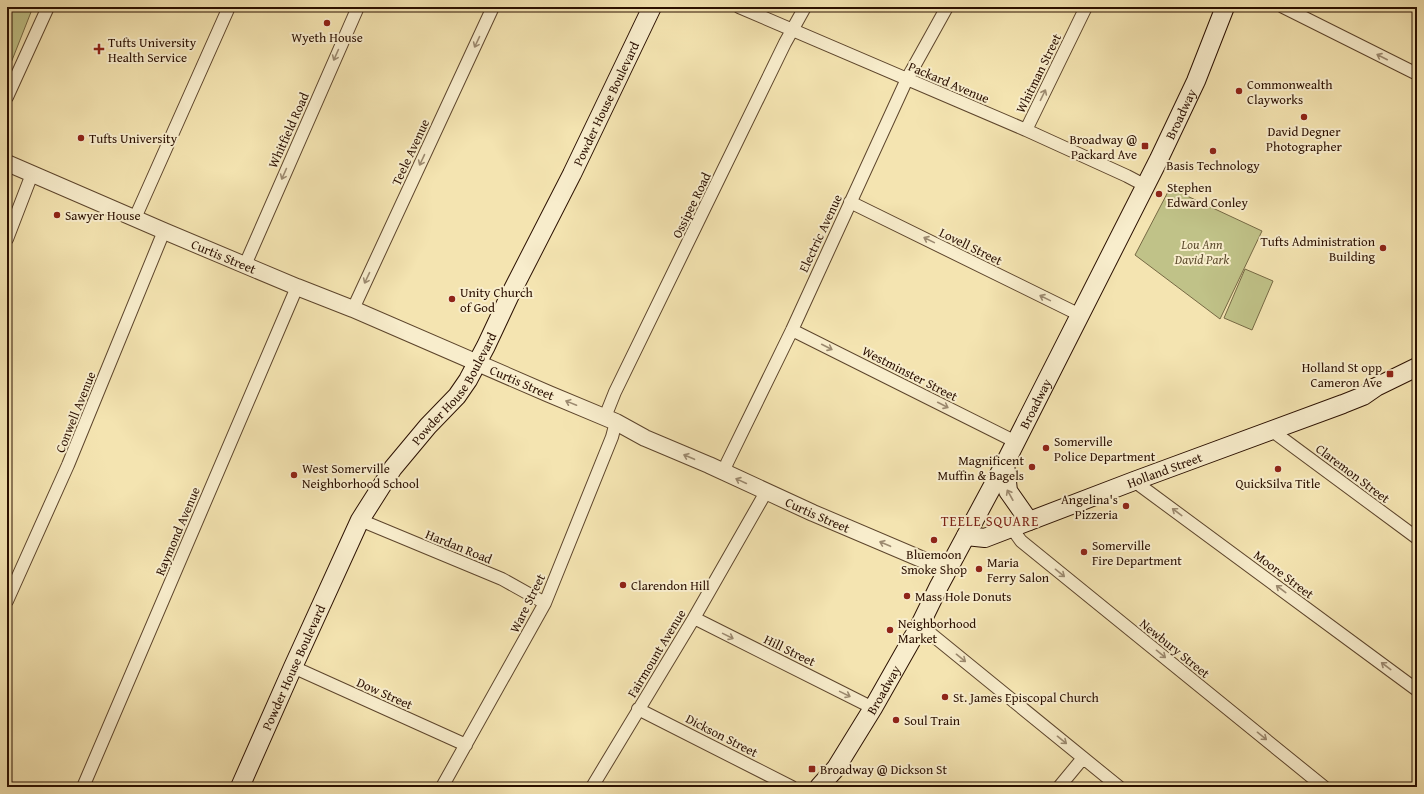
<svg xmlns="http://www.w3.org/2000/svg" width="1424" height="794" font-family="'Gentium Book Plus',serif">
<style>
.green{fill:#c0c288;stroke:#766944}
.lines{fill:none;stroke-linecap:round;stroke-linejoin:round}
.minor-casing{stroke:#5d452c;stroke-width:14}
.tertiary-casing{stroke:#5d452c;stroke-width:18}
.secondary-casing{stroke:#2b1000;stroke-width:20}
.minor{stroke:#f8edcc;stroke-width:12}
.tertiary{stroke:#f8edcc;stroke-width:16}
.secondary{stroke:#f8edcc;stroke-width:18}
.oneway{stroke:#9c8a70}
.poi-dot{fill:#8f2418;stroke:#f8edcc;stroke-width:1.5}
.labels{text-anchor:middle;stroke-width:4;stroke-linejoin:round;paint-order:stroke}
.poi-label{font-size:13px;fill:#2b1000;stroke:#f8edcc;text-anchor:start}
.street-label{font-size:13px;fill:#2b1000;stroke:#f8edcc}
.park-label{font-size:13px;font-style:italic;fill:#5f4e30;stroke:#f8edcc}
.neighbourhood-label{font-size:14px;letter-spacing:1px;fill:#7a1f14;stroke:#f8edcc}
</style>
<rect width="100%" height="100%" fill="#f4e4b1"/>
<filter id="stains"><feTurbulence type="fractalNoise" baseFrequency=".005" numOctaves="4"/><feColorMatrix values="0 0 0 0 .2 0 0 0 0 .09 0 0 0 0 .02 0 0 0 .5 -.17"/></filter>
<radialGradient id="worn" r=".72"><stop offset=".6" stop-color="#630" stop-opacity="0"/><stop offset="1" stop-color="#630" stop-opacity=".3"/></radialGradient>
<path class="green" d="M 7,7 L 33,7 L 7,73 Z
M 1170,188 L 1262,231 L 1220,319 L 1135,255 Z
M 1245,269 L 1273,281 L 1252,330 L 1224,318 Z"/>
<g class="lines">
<g class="minor-casing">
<path id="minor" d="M 739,7 L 1026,130 L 1127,176 L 1146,186
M 1283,7 L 1417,74
M 7,97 L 48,7
M 1026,130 L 1086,7
M 850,202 L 1080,315
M 135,218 L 229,7
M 7,239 L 32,174
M 245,265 L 358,7
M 353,309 L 493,7
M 792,330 L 1016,442
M 605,417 L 615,392 L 785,43 L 805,7
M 1271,430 L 1417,538
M 724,473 L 727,463 L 792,330 L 907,79 L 947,7
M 1134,481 L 1417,690
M 360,520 L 502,579 L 545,603
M 1011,527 L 1021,541 L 1324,787
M 7,601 L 68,465 L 164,231
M 694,618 L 873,708
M 920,625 L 1119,787
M 293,667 L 466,745
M 638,709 L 792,787
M 83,787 L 297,287
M 442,787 L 545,603 L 612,437 L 616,422
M 592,787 L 694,618 L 766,492
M 1059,787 L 1083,758"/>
</g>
<g class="tertiary-casing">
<g id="tertiary">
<path id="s1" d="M 7,163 L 164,231 L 297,287 L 353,309 L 549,394 L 616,422 L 645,438 L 709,465 L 813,513 L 947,570"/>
</g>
</g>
<g class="secondary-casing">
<g id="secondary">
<path d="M 1005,463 L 1008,491 L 1029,521"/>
<path id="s2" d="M 966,536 L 985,538 L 1134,481 L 1343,404 L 1363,396 L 1376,387 L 1417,367"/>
<path id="s3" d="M 240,787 L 293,667 L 360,520 L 393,468 L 428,426 L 457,396 L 468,380 L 486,346 L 509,297 L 572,174 L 652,7"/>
<path id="s4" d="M 819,787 L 836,768 L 873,708 L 920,625 L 939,586 L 1005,463 L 1159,159 L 1196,81 L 1225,7"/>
</g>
</g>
<use href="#minor" class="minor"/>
<use href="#tertiary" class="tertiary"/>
<use href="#secondary" class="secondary"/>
</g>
<defs><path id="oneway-shaft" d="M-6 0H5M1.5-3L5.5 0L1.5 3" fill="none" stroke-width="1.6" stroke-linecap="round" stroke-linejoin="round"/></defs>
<g class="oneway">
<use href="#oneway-shaft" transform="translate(477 42) rotate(115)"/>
<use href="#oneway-shaft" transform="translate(336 55) rotate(114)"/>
<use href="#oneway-shaft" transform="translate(1382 57) rotate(-153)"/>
<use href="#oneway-shaft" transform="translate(1043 95) rotate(-64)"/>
<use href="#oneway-shaft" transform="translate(422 160) rotate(115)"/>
<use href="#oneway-shaft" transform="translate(284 174) rotate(114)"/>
<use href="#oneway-shaft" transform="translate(929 240) rotate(-154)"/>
<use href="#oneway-shaft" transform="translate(367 278) rotate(115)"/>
<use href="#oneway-shaft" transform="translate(1045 298) rotate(-154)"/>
<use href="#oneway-shaft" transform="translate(827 347) rotate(27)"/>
<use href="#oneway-shaft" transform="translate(571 403) rotate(-158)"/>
<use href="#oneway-shaft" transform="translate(943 405) rotate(27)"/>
<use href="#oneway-shaft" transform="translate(689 457) rotate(-157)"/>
<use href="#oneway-shaft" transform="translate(741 481) rotate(-155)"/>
<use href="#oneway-shaft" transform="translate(1010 495) rotate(-119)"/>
<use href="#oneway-shaft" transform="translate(1177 512) rotate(-143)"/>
<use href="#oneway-shaft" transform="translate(885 544) rotate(-157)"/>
<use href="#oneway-shaft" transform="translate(1060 573) rotate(39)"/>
<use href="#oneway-shaft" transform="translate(1281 589) rotate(-143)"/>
<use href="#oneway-shaft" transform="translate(728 636) rotate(26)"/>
<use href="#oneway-shaft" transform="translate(1161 654) rotate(39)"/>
<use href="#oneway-shaft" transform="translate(961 658) rotate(39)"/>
<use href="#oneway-shaft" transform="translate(1386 666) rotate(-143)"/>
<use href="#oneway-shaft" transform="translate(845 694) rotate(26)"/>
<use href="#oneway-shaft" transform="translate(1262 736) rotate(39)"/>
<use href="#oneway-shaft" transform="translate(1062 740) rotate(39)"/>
</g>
<g class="poi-dot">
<circle cx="327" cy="23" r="4"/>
<path d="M97 43h4v4h4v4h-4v4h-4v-4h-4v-4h4z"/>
<circle cx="1239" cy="91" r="4"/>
<circle cx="1304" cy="117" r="4"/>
<circle cx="81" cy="138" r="4"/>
<rect x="1141" y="142" width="8" height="8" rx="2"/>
<circle cx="1213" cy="151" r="4"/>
<circle cx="1159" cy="194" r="4"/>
<circle cx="57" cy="215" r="4"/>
<circle cx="1383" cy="248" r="4"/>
<circle cx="452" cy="299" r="4"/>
<rect x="1386" y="370" width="8" height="8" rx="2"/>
<circle cx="1046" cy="448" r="4"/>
<circle cx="1032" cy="467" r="4"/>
<circle cx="1278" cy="469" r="4"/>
<circle cx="294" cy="475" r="4"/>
<circle cx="1126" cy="506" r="4"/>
<circle cx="934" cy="540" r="4"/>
<circle cx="1084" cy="552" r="4"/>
<circle cx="979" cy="569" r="4"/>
<circle cx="623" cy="585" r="4"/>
<circle cx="907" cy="596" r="4"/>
<circle cx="890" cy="630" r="4"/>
<circle cx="945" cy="697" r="4"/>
<circle cx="896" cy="720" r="4"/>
<rect x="808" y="765" width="8" height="8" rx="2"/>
</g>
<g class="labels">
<g class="poi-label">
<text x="327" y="42" text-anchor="middle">Wyeth House</text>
<text x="108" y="47">Tufts University<tspan x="108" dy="15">Health Service</tspan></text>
<text x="1247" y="89">Commonwealth<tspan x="1247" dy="15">Clayworks</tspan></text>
<text x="1304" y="136" text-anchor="middle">David Degner<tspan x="1304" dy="15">Photographer</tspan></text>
<text x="89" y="143">Tufts University</text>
<text x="1137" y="144" text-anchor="end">Broadway @<tspan x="1137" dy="15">Packard Ave</tspan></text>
<text x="1213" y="170" text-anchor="middle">Basis Technology</text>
<text x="1167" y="192">Stephen<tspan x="1167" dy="15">Edward Conley</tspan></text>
<text x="65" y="220">Sawyer House</text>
<text x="1375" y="246" text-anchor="end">Tufts Administration<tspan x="1375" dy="15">Building</tspan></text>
<text x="460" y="297">Unity Church<tspan x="460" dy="15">of God</tspan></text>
<text x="1382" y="372" text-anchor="end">Holland St opp<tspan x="1382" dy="15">Cameron Ave</tspan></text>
<text x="1054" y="446">Somerville<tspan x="1054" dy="15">Police Department</tspan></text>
<text x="1024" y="465" text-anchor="end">Magnificent<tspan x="1024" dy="15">Muffin &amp; Bagels</tspan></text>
<text x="302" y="473">West Somerville<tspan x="302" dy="15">Neighborhood School</tspan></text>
<text x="1278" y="488" text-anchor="middle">QuickSilva Title</text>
<text x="1118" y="504" text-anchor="end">Angelina's<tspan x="1118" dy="15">Pizzeria</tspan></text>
<text x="1092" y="550">Somerville<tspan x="1092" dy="15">Fire Department</tspan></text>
<text x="934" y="559" text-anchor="middle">Bluemoon<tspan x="934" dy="15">Smoke Shop</tspan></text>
<text x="987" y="567">Maria<tspan x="987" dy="15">Ferry Salon</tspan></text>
<text x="631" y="590">Clarendon Hill</text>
<text x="915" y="601">Mass Hole Donuts</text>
<text x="898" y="628">Neighborhood<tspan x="898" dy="15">Market</tspan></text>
<text x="953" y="702">St. James Episcopal Church</text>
<text x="904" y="725">Soul Train</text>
<text x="820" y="774">Broadway @ Dickson St</text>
</g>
<g class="street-label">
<text transform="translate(1038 73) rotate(-64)" y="5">Whitman Street</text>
<text transform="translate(949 82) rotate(23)" y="5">Packard Avenue</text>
<text dy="5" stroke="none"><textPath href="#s3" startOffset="779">Powder House Boulevard</textPath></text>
<text dy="5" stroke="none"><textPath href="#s4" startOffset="765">Broadway</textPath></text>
<text transform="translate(288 130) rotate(-66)" y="5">Whitfield Road</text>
<text transform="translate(410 152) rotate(-65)" y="5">Teele Avenue</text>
<text transform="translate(691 205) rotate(-64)" y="5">Ossipee Road</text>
<text transform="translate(820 233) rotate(-65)" y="5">Electric Avenue</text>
<text transform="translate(971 246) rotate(26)" y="5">Lovell Street</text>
<text dy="5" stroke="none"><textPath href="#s1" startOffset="236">Curtis Street</textPath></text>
<text transform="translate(910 373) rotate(27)" y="5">Westminster Street</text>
<text dy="5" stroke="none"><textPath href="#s1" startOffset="560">Curtis Street</textPath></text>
<text dy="5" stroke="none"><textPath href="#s3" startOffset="455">Powder House Boulevard</textPath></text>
<text dy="5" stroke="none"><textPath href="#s4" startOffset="441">Broadway</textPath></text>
<text transform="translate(75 412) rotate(-68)" y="5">Conwell Avenue</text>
<text dy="5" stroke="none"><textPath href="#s2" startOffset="211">Holland Street</textPath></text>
<text transform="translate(1353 473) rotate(37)" y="5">Claremon Street</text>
<text dy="5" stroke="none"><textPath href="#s1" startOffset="884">Curtis Street</textPath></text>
<text transform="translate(177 531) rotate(-67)" y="5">Raymond Avenue</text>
<text transform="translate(459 546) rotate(22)" y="5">Hardan Road</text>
<text transform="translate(1284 574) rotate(37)" y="5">Moore Street</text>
<text transform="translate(527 603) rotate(-64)" y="5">Ware Street</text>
<text transform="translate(1175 648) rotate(39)" y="5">Newbury Street</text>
<text transform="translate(790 650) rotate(26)" y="5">Hill Street</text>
<text transform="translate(656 653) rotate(-59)" y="5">Fairmount Avenue</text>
<text dy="5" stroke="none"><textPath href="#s3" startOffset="131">Powder House Boulevard</textPath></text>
<text dy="5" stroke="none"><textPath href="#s4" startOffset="117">Broadway</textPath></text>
<text transform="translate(385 693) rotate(24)" y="5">Dow Street</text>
<text transform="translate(722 735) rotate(27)" y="5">Dickson Street</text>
</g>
<g class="park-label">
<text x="1202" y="249">Lou Ann<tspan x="1202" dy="15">David Park</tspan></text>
</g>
<g class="neighbourhood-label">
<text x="990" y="526">TEELE SQUARE</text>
</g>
</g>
<rect width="1424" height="794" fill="none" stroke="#f4e4b1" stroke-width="24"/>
<rect x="8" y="8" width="1408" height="778" fill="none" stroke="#2b1000" stroke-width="2"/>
<rect x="12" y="12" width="1400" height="770" fill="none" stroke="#2b1000"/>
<rect width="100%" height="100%" filter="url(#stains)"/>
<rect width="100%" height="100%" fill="url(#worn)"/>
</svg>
